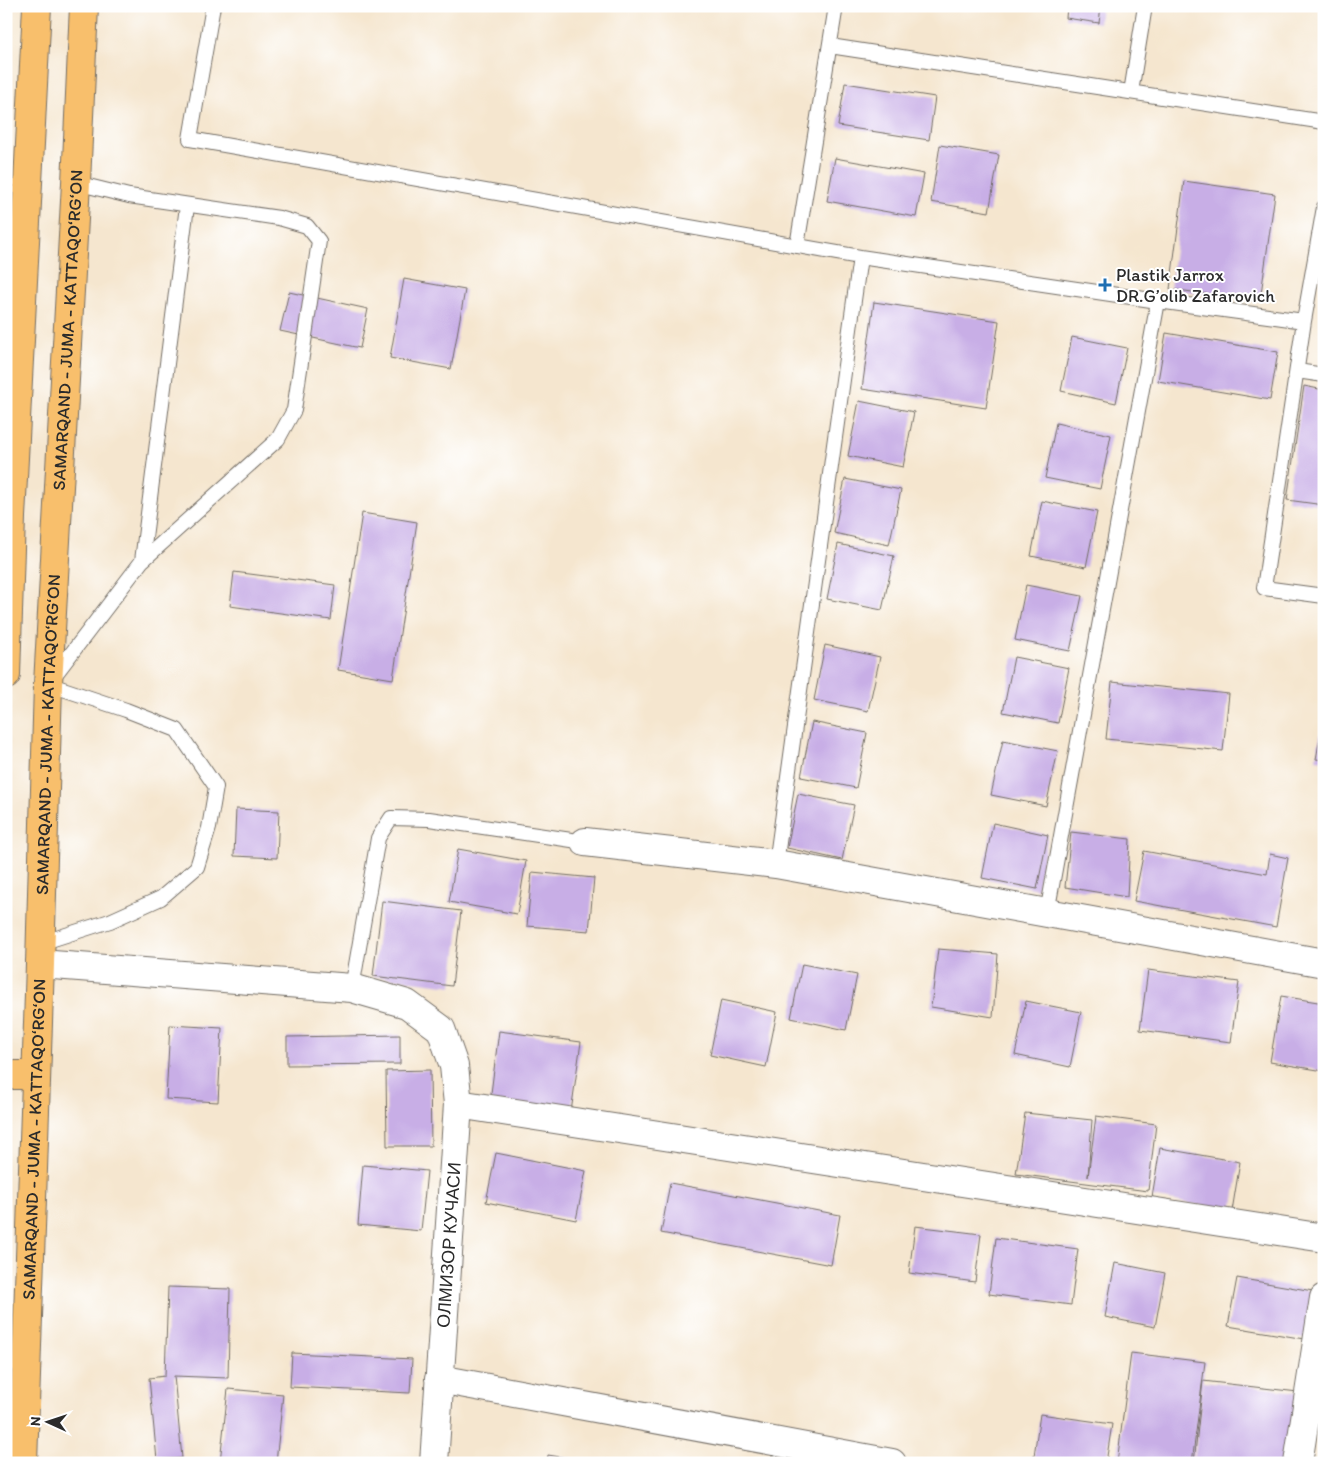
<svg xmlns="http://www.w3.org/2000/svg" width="1330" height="1469" font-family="Itim,sans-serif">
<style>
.building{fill:#c8aee6}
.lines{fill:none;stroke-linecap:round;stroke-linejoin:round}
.service-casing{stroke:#726c64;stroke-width:16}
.minor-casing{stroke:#726c64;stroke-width:30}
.primary-casing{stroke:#726c64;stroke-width:30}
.service{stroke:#fff;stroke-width:14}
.minor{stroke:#fff;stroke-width:28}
.primary{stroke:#f8bf6c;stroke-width:28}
.poi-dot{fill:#1f6fb2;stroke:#fff;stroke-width:2}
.labels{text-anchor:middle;stroke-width:4;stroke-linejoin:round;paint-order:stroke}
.poi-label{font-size:18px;fill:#2b2b2b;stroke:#fff;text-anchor:start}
.street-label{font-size:18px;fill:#2b2b2b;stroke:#fff}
</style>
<rect width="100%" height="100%" fill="#fff"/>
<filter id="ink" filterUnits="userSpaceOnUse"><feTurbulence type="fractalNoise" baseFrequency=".02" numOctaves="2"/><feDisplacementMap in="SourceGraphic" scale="10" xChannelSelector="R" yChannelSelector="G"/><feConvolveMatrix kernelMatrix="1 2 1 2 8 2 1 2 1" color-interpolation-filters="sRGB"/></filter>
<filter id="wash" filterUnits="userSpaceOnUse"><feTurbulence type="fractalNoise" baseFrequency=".0096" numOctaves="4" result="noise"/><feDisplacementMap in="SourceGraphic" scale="20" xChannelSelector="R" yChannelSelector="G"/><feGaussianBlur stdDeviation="1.12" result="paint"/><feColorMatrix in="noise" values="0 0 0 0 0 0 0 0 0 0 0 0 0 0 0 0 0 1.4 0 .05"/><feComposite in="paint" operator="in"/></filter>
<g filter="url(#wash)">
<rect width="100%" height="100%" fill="#f5e6cf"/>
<g id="blocks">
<path class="building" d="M 1067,6 L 1101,6 L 1099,23 L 1066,18 Z
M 845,83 L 935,97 L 929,140 L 838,126 Z
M 940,145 L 999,155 L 989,212 L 931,202 Z
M 835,158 L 924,174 L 916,217 L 827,201 Z
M 1184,181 L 1275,194 L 1260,301 L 1170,289 Z
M 404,279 L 465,290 L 451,369 L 390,358 Z
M 289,292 L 368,309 L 360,348 L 280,331 Z
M 874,302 L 999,321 L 986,408 L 862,389 Z
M 1166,333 L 1278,352 L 1270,400 L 1158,381 Z
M 1072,337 L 1127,348 L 1116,403 L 1061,391 Z
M 1304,386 L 1324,390 L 1324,505 L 1287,500 Z
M 859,401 L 914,412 L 903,467 L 848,456 Z
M 1056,423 L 1111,435 L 1100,489 L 1045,478 Z
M 845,479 L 901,490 L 889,545 L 834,533 Z
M 1042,501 L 1097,512 L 1086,567 L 1031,556 Z
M 362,513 L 417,522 L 393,679 L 338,670 Z
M 838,544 L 894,556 L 882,610 L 827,599 Z
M 234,572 L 335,585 L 331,620 L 230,606 Z
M 1026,585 L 1082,596 L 1070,651 L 1015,640 Z
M 825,645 L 880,657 L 868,711 L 814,700 Z
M 1014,657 L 1069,668 L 1058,723 L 1003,712 Z
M 1112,682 L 1229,694 L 1223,751 L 1106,739 Z
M 812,722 L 867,733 L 856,788 L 801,777 Z
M 1323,722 L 1324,722 L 1324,760 L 1316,759 Z
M 1003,740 L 1058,751 L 1046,806 L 991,795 Z
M 798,794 L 854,805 L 842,860 L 787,848 Z
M 236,809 L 279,811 L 277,858 L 234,856 Z
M 993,823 L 1048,835 L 1037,889 L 982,878 Z
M 1071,832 L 1130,839 L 1127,897 L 1065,887 Z
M 458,849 L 526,861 L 517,914 L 449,902 Z
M 1144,851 L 1267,874 L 1270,854 L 1288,858 L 1276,927 L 1134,901 Z
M 532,872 L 594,878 L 589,931 L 527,926 Z
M 382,901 L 461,911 L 452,986 L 373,976 Z
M 938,949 L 998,954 L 993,1017 L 931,1007 Z
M 802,964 L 857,975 L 846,1030 L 791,1018 Z
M 1148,970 L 1239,982 L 1231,1042 L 1140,1030 Z
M 1281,996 L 1324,1003 L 1324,1071 L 1270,1062 Z
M 721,1000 L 777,1012 L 766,1067 L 710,1055 Z
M 1026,1001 L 1081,1012 L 1070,1067 L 1015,1055 Z
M 170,1025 L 222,1028 L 218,1102 L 166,1099 Z
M 499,1031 L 581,1042 L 571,1112 L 490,1101 Z
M 400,1035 L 400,1064 L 287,1065 L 287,1037 Z
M 430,1070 L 431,1146 L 387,1146 L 386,1071 Z
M 1025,1113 L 1092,1120 L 1088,1177 L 1096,1116 L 1156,1124 L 1148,1191 L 1016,1174 Z
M 1160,1148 L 1240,1162 L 1232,1211 L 1152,1197 Z
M 496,1153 L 586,1171 L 576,1220 L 486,1202 Z
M 363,1165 L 427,1171 L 421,1231 L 358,1225 Z
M 670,1183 L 840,1215 L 831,1265 L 661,1233 Z
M 915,1226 L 981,1234 L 975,1282 L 909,1273 Z
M 996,1238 L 1078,1249 L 1071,1305 L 989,1294 Z
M 1115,1263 L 1165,1273 L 1155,1327 L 1105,1317 Z
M 1237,1278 L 1313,1291 L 1305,1339 L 1228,1326 Z
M 168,1287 L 230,1289 L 228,1378 L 174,1376 L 182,1458 L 157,1460 L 149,1378 L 165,1376 Z
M 292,1353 L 412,1359 L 410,1393 L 290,1387 Z
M 1131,1353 L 1205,1362 L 1192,1463 L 1117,1463 Z
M 1203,1381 L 1298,1392 L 1289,1463 L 1194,1463 Z
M 228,1389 L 283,1394 L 276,1463 L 220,1462 Z
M 1040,1414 L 1112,1424 L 1106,1463 L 1033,1463 Z
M 548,1455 L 590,1462 L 590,1463 L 547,1463 Z"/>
</g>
</g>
<g filter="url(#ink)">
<use href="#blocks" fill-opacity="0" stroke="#726c64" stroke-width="1"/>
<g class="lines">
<g class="service-casing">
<path id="service" d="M 213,6 L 190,139 L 860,257 L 776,864
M 830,46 L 1324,122
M 1130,92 L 1132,86 L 1145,6
M 797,246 L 836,6
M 860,257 L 1158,301 L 1047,913
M 1158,301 L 1304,321 L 1324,207
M 1304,321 L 1264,588 L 1324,596
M 1297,371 L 1324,375
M 142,561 L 187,206
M 41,943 L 110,921 L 161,898 L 197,867 L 209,828 L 216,787 L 177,730 L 126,710 L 48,684 L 142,561 L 278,439 L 294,410 L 319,241 L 307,226 L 279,218 L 129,196 L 76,183
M 352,988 L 378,838 L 391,818 L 429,819 L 585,842"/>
</g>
<g class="minor-casing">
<path id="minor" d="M 585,842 L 776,864 L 1324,963
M 40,964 L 352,988 L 407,1004 L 441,1029 L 454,1066 L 458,1104 L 434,1463
M 458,1104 L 1324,1238
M 439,1379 L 892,1463
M 1298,1463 L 1324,1298"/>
</g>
<g class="primary-casing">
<g id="primary">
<path d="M 6,675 L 11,517 L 37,6"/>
<path d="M 6,1075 L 36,1075"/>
<path id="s1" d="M 23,1463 L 40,964 L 48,684 L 76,183 L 84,6"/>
</g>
</g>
<use href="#service" class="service"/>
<use href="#minor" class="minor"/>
<use href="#primary" class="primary"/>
</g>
</g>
<path class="poi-dot" d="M1102.5 277.5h5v5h5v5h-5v5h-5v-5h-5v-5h5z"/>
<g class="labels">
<g class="poi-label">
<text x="1116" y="281">Plastik Jarrox<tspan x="1116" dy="21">DR.G’olib Zafarovich</tspan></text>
</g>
<g class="street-label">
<text dy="6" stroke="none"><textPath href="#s1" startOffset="1134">SAMARQAND - JUMA - KATTAQO‘RG‘ON</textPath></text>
<text dy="6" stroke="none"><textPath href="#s1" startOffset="729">SAMARQAND - JUMA - KATTAQO‘RG‘ON</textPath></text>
<text dy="6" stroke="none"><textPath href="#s1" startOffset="324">SAMARQAND - JUMA - KATTAQO‘RG‘ON</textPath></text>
<text transform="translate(449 1245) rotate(-86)" y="6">ОЛМИЗОР КУЧАСИ</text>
</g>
</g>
<rect width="1330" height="1469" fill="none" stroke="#fff" stroke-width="25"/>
<g transform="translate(48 1422) rotate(273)" stroke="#ffffff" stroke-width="4" paint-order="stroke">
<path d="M0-4L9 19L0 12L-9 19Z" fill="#2b2b2b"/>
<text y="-8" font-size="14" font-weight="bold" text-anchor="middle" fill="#2b2b2b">N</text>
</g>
</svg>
